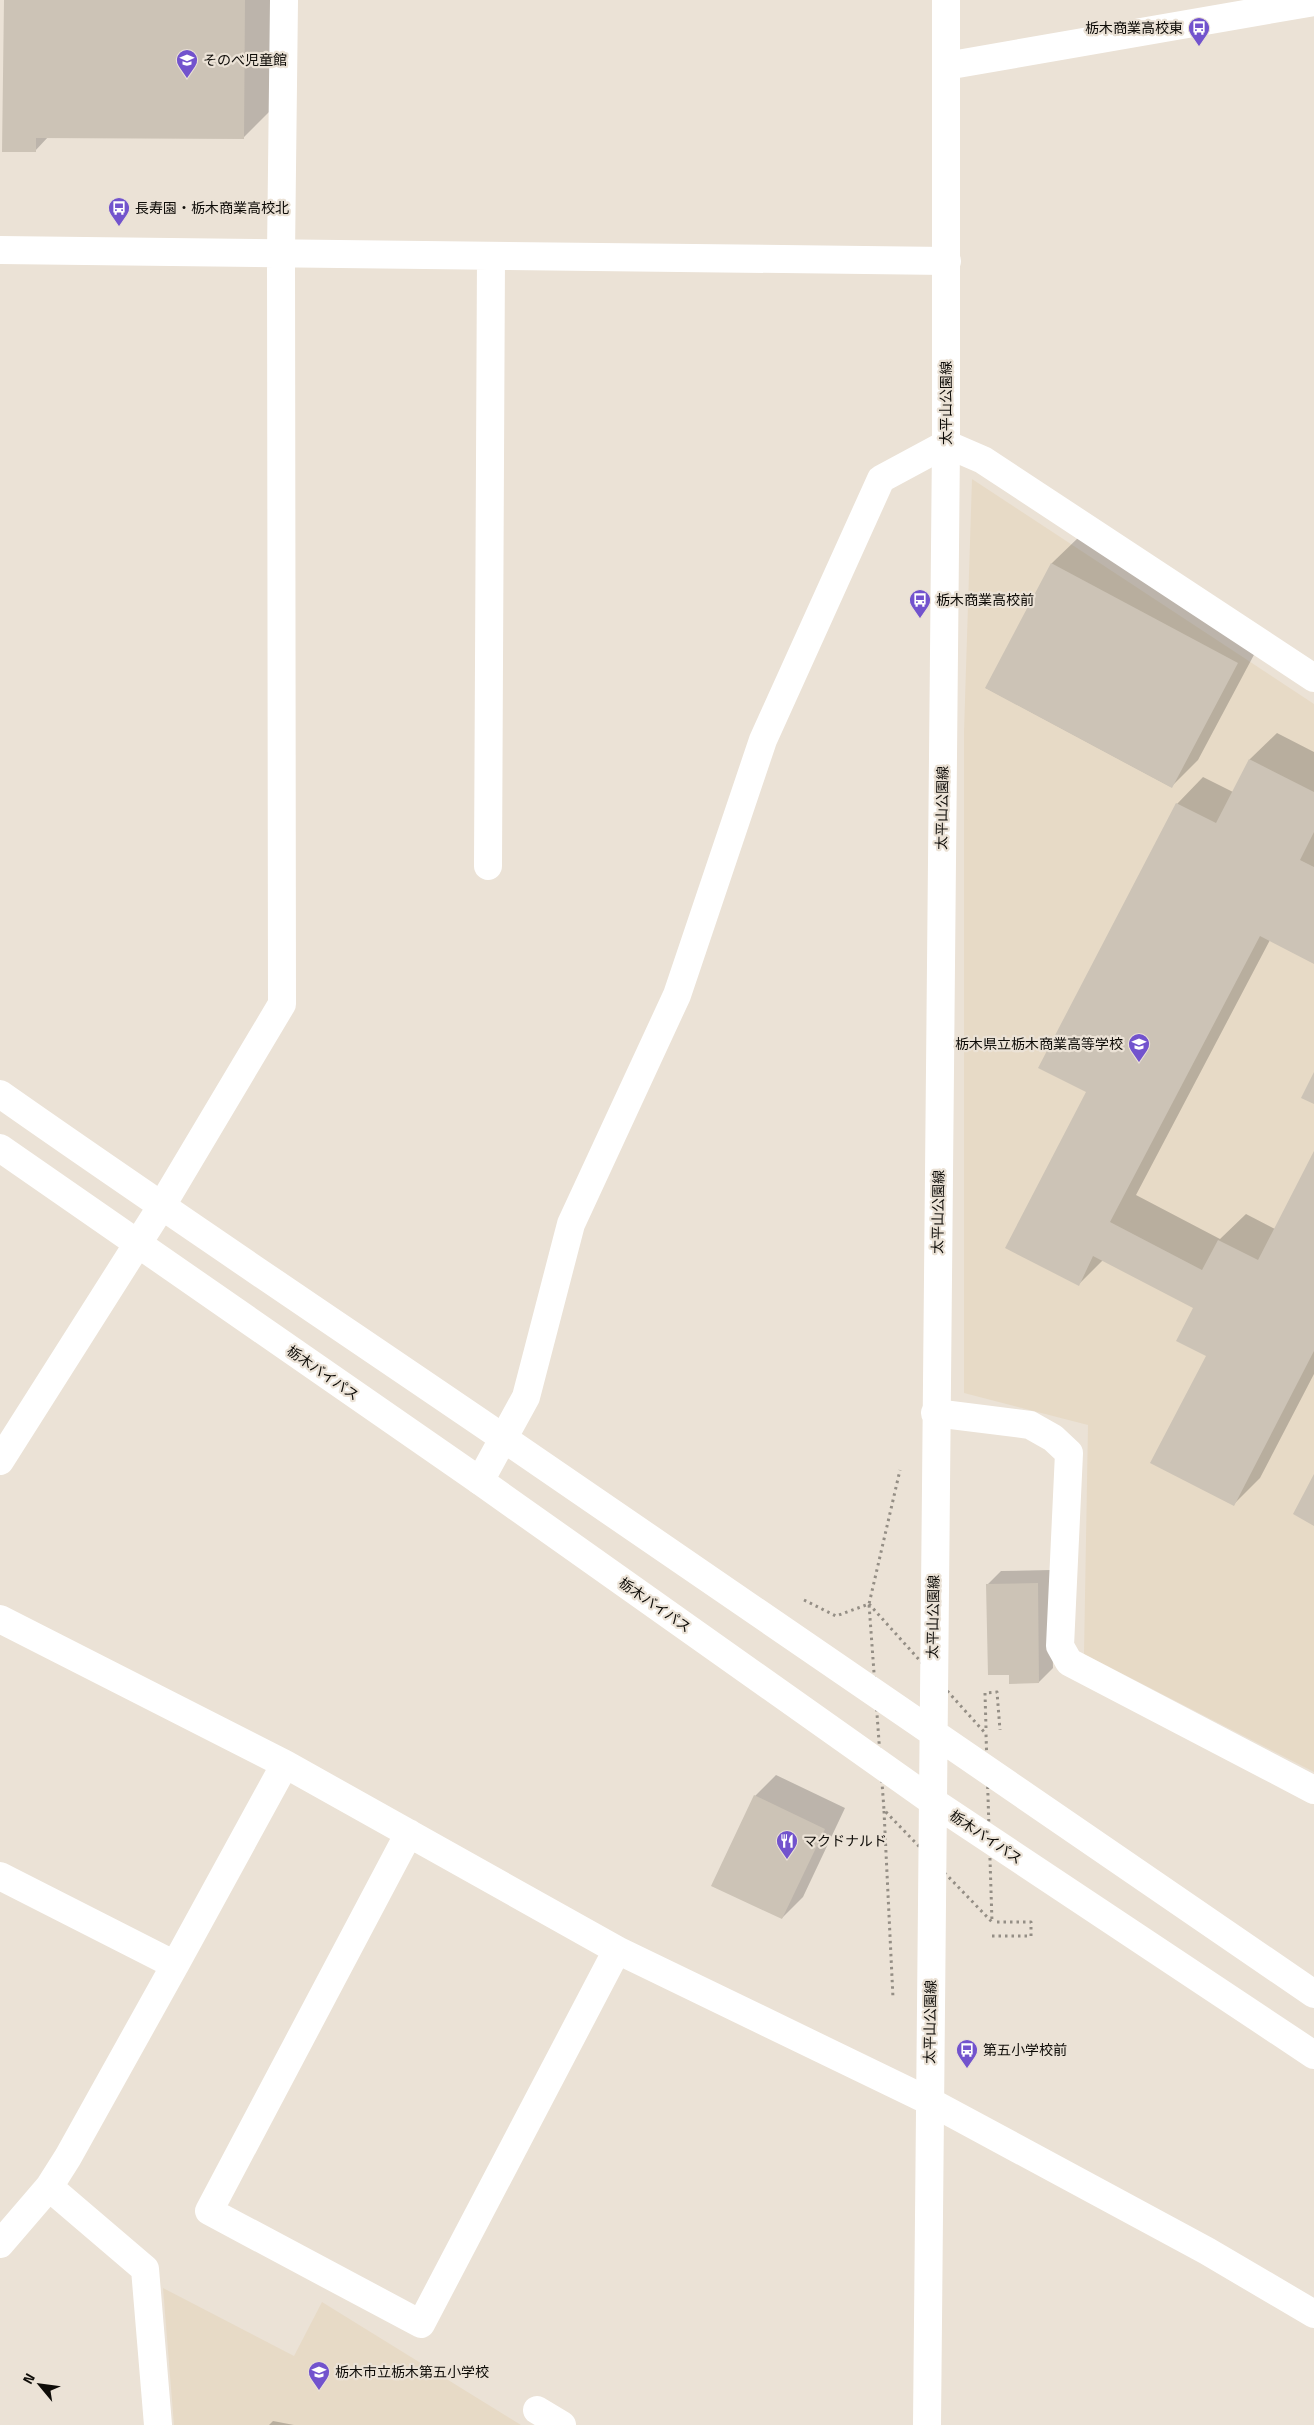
<svg xmlns="http://www.w3.org/2000/svg" width="1314" height="2425" font-family="'Titillium Web','Noto Sans JP',sans-serif">
<style>
.built{fill:#e7dac6}
.shadow{fill:#0003}
.building{fill:#ccc3b6}
.lines{fill:none;stroke-linecap:round;stroke-linejoin:round}
.path{stroke:#948e85;stroke-width:3;stroke-dasharray:2.5 4;stroke-linecap:butt}
.minor{stroke:#fff;stroke-width:28}
.major{stroke:#fff;stroke-width:28}
.labels{text-anchor:middle;stroke-width:4.5;stroke-linejoin:round;paint-order:stroke}
.poi-label{font-size:14px;fill:#0e0c08;stroke:#ebe2d6;text-anchor:start}
.street-label{font-size:14px;fill:#0e0c08;stroke:#ebe2d6}
</style>
<rect width="100%" height="100%" fill="#ebe2d6"/>
<path class="built" d="M 972,479 L 1314,704 L 1314,1772 L 1084,1654 L 1088,1425 L 964,1393 L 964,732 Z
M 163,2288 L 294,2356 L 322,2302 L 521,2425 L 174,2425 Z"/>
<path class="shadow" d="M 5,0 L 271,0 L 270,111 L 243,138 L 49,136 L 35,151 Z
M 1079,537 L 1264,636 L 1198,760 L 1171,787 L 986,688 L 1052,563 Z
M 1277,733 L 1314,752 L 1314,963 L 1270,940 L 1136,1195 L 1220,1239 L 1246,1214 L 1275,1229 L 1314,1154 L 1314,1374 L 1260,1478 L 1233,1505 L 1208,1356 L 1195,1307 L 1103,1260 L 1079,1284 L 1088,1092 L 1177,804 L 1203,777 L 1233,792 L 1250,759 Z
M 1051,1570 L 1053,1668 L 1039,1682 L 1010,1674 L 987,1585 L 1001,1571 Z
M 776,1775 L 845,1808 L 803,1897 L 782,1918 L 755,1796 Z
M 273,2421 L 294,2425 L 269,2425 Z"/>
<path class="building" d="M 4,0 L 245,0 L 244,139 L 36,138 L 36,152 L 2,152 Z
M 1051,563 L 1238,663 L 1172,788 L 985,688 Z
M 1249,759 L 1314,792 L 1314,832 L 1300,860 L 1314,867 L 1314,964 L 1260,936 L 1110,1222 L 1202,1270 L 1218,1240 L 1258,1260 L 1314,1151 L 1314,1351 L 1234,1506 L 1150,1463 L 1206,1356 L 1176,1341 L 1193,1308 L 1093,1256 L 1079,1286 L 1005,1248 L 1086,1092 L 1038,1068 L 1176,803 L 1216,823 Z
M 1314,1072 L 1314,1104 L 1301,1098 Z
M 1314,1474 L 1314,1526 L 1293,1514 Z
M 1038,1583 L 1039,1683 L 1009,1684 L 1009,1675 L 988,1675 L 986,1584 Z
M 754,1795 L 825,1829 L 782,1919 L 711,1886 Z"/>
<g class="lines">
<path class="path" d="M 804,1600 L 836,1616 L 869,1604 L 900,1470
M 869,1604 L 986,1734 L 992,1922 L 884,1810 Z
M 986,1728 L 985,1693 L 997,1692 L 1000,1730
M 884,1811 L 893,1998
M 992,1936 L 1031,1936 L 1031,1922 L 993,1922"/>
<path class="minor" d="M 946,66 L 1314,2
M 0,250 L 947,261
M 488,866 L 491,256
M 935,1413 L 1030,1425 L 1053,1438 L 1069,1453 L 1060,1646 L 1069,1662 L 1314,1790
M 0,1461 L 161,1207 L 282,1004 L 281,253 L 284,0
M 480,1481 L 526,1397 L 571,1224 L 677,995 L 763,740 L 881,479 L 946,444 L 983,460 L 1314,678
M 0,1619 L 285,1764 L 617,1950 L 929,2101 L 1207,2251 L 1314,2314
M 409,1833 L 209,2211 L 421,2324 L 617,1950
M 0,1876 L 175,1965 L 285,1764
M 49,2187 L 145,2269 L 158,2425
M 0,2244 L 49,2187 L 68,2157 L 175,1965
M 537,2410 L 562,2425"/>
<path class="major" d="M 0,1094 C 168,1212 339,1326 509,1442 C 778,1625 1045,1811 1314,1994
M 0,1148 L 480,1481 L 932,1801 L 1314,2055
M 927,2425 L 946,444 L 946,0"/>
</g>
<defs>
<g id="bus-pin" transform="scale(1.125)"><path d="M0 17L-7.5 6A9.5 9.5 0 1 1 7.5 6Z" fill="#7253cd" stroke="#ebe2d6"/><path d="M-5-6H5V4H4V6H2V4H-2V6H-4V4H-5ZM-3.5-4V0h7V-4ZM-3.5 1.2v1.5H-2V1.2ZM2 1.2v1.5H3.5V1.2Z" fill="#fff"/></g>
<g id="school-pin" transform="scale(1.125)"><path d="M0 17L-7.5 6A9.5 9.5 0 1 1 7.5 6Z" fill="#7253cd" stroke="#ebe2d6"/><path d="M0-5L7-2L0 1L-7-2ZM-4 1L0 2.5L4 1V4Q0 6-4 4Z" fill="#fff"/></g>
<g id="restaurant-pin" transform="scale(1.125)"><path d="M0 17L-7.5 6A9.5 9.5 0 1 1 7.5 6Z" fill="#7253cd" stroke="#ebe2d6"/><path d="M-5-6h1v4h1v-4h1v4h1v-4h1v5L-1.5 .5V6h-2V.5L-5-1ZM5-6V6H3V1.5H1.5Q1.5-4 5-6Z" fill="#fff"/></g>
</defs>
<g fill-rule="evenodd">
<use href="#bus-pin" x="1199" y="28"/>
<use href="#school-pin" x="187" y="60"/>
<use href="#bus-pin" x="119" y="208"/>
<use href="#bus-pin" x="920" y="600"/>
<use href="#school-pin" x="1139" y="1044"/>
<use href="#restaurant-pin" x="787" y="1841"/>
<use href="#bus-pin" x="967" y="2050"/>
<use href="#school-pin" x="319" y="2372"/>
</g>
<g class="labels">
<g class="poi-label">
<text x="1183" y="33" text-anchor="end">栃木商業高校東</text>
<text x="203" y="65">そのべ児童館</text>
<text x="135" y="213">長寿園・栃木商業高校北</text>
<text x="936" y="605">栃木商業高校前</text>
<text x="1123" y="1049" text-anchor="end">栃木県立栃木商業高等学校</text>
<text x="803" y="1846">マクドナルド</text>
<text x="983" y="2055">第五小学校前</text>
<text x="335" y="2377">栃木市立栃木第五小学校</text>
</g>
<g class="street-label">
<text transform="translate(946 403) rotate(-90)" y="5">太平山公園線</text>
<text transform="translate(942 808) rotate(-89)" y="5">太平山公園線</text>
<text transform="translate(938 1212) rotate(-89)" y="5">太平山公園線</text>
<text transform="translate(323 1373) rotate(35)" y="5">栃木バイパス</text>
<text transform="translate(655 1605) rotate(35)" y="5">栃木バイパス</text>
<text transform="translate(933 1617) rotate(-89)" y="5">太平山公園線</text>
<text transform="translate(986 1837) rotate(34)" y="5">栃木バイパス</text>
<text transform="translate(930 2022) rotate(-89)" y="5">太平山公園線</text>
</g>
</g>
<g transform="translate(40 2385) rotate(299)" stroke="#ebe2d6" stroke-width="4" paint-order="stroke">
<path d="M0-4L9 19L0 12L-9 19Z" fill="#0e0c08"/>
<text y="-8" font-size="14" font-weight="bold" text-anchor="middle" fill="#0e0c08">N</text>
</g>
</svg>
